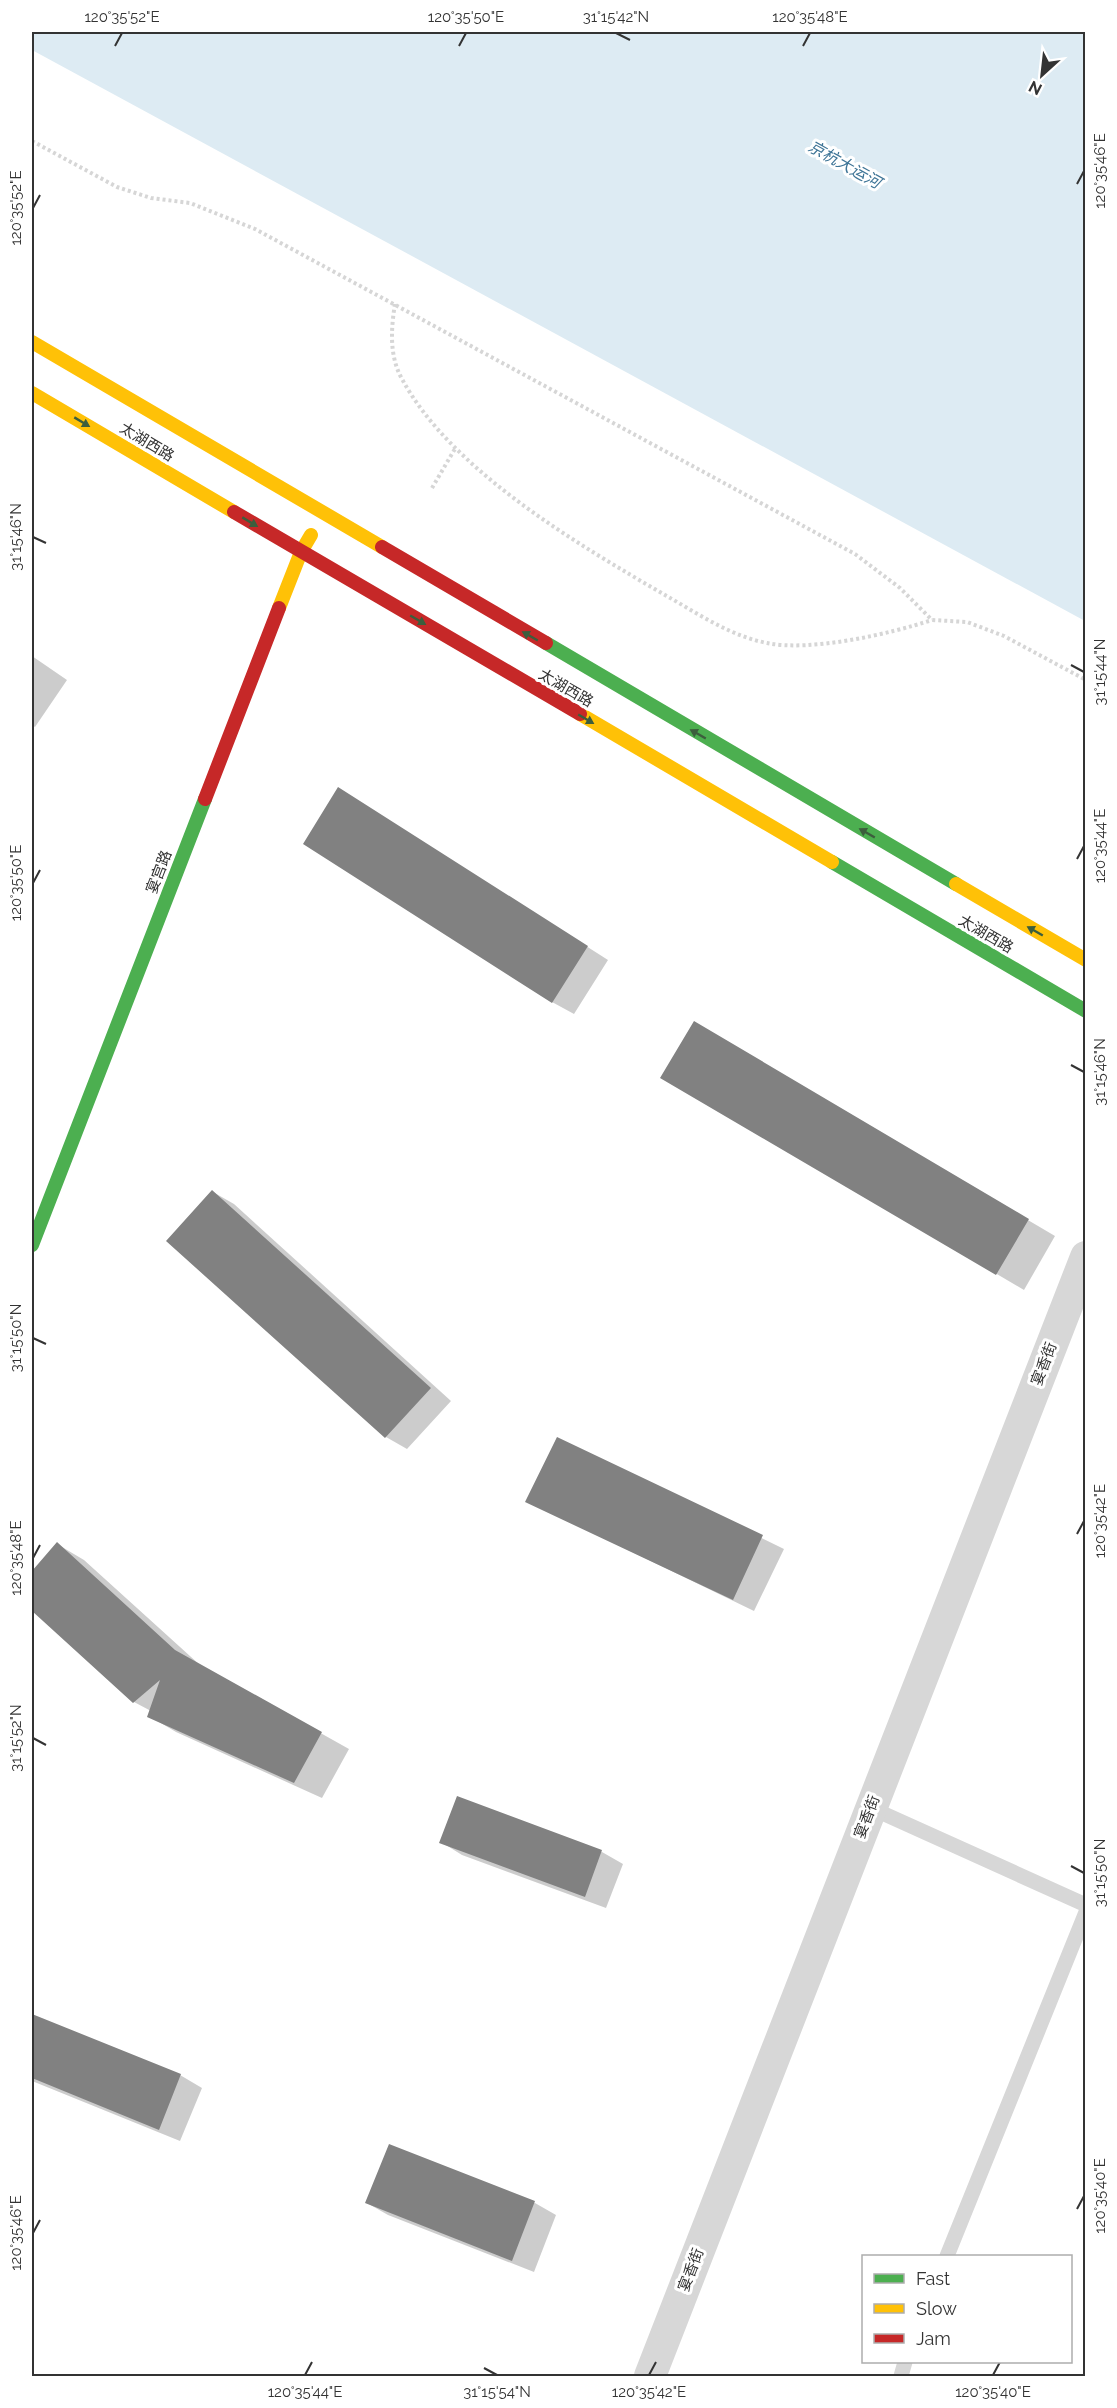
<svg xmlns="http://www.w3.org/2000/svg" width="1117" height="2408" font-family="Raleway,'Noto Sans SC',sans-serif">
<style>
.water{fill:#ddebf3}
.shadow{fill:#0003}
.building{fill:#818181}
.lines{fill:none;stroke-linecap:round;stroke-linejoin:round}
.path{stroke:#d6d6d6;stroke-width:4;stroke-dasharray:3 3;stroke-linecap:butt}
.lane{stroke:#d7d7d7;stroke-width:15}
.street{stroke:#d7d7d7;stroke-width:32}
.fast{stroke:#4caf50;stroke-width:14}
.slow{stroke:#ffc107;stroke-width:14}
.jam{stroke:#c62828;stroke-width:14}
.oneway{fill:#3c5e3d}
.ticks{fill:none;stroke:#333;stroke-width:2}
.labels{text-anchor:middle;stroke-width:6;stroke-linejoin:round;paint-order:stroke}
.street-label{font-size:15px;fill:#333;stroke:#fff}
.water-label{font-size:16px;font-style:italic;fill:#3f7597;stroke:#fff}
.neatline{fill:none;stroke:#333;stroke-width:2}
.ticks-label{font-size:15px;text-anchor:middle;fill:#333}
</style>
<rect width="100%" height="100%" fill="#fff"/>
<path class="water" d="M 32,32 L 1085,32 L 1085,621 L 32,50 Z"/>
<path class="shadow" d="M 32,656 L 67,680 L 35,727 L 32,725 Z
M 360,802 L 608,960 L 574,1014 L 552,1002 Z
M 694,1023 L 1055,1236 L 1024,1290 L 662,1077 Z
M 213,1192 L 234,1204 L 451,1401 L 407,1449 L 386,1437 L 169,1241 Z
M 557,1438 L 784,1549 L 754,1611 L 527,1501 Z
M 57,1544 L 84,1560 L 201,1666 L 349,1749 L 322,1798 L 176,1732 L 149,1716 L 151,1711 L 134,1702 L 32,1609 L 32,1573 Z
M 458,1798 L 602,1852 L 623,1864 L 606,1908 L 462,1855 L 441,1842 Z
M 32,2015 L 180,2075 L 202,2088 L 180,2141 L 32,2081 Z
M 390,2146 L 535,2203 L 556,2215 L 534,2272 L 388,2215 L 367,2203 Z"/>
<path class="building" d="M 338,787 L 588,946 L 552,1003 L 303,844 Z
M 694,1021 L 1029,1219 L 996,1275 L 660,1078 Z
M 212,1190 L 431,1388 L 385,1438 L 166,1241 Z
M 557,1437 L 763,1535 L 733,1600 L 525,1502 Z
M 57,1542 L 175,1650 L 322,1732 L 294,1783 L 147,1717 L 160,1680 L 133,1703 L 32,1611 L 32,1571 Z
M 457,1796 L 602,1850 L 585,1897 L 439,1843 Z
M 32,2014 L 181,2074 L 159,2130 L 32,2078 Z
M 389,2144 L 535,2201 L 512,2261 L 365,2203 Z"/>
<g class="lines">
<path class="path" d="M 32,141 L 117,187 L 151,198 L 190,203 L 255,229 L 855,554 L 900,588 L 932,620 L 967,622 L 1004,636 L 1086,680
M 395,304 C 391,328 389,356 402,379 C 451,470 577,544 665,595 C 697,613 730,636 767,643 C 811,652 889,634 932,620
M 432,488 L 456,447"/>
<path class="lane" d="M 871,1808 L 1086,1905
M 947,2256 L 1086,1912
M 901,2376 L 905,2362"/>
<path class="street" d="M 650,2376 L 1086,1257"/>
<path class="fast" d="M 546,643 L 956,884
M 832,862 L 1086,1011
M 32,1245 L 205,799"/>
<path class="slow" d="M 32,342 L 382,547
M 32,393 L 234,512
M 279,608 L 301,552 L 311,535
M 580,714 L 832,862
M 956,884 L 1086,960"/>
<path class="jam" d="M 234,512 L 580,714
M 382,547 L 546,643
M 205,799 L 279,608"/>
</g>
<defs><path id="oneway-solid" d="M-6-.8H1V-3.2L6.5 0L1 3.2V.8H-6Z" transform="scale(1.5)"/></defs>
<g class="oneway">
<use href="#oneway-solid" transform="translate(82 422) rotate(31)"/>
<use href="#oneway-solid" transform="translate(250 522) rotate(31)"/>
<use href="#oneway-solid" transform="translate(418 620) rotate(30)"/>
<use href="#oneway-solid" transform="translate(530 636) rotate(-150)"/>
<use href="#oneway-solid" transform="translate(586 719) rotate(30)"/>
<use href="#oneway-solid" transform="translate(698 734) rotate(-150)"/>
<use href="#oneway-solid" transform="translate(867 833) rotate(-150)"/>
<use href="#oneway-solid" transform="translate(1035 931) rotate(-150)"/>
</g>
<path class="ticks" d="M 616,33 L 630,40M 115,46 L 122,33M 459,46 L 466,33M 803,46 L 810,33M 1077,184 L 1084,171M 33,208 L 40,195M 33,537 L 46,543M 1071,665 L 1084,672M 1077,859 L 1084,846M 33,883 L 40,870M 1071,1065 L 1084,1072M 33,1338 L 46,1344M 1077,1534 L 1084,1521M 33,1558 L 40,1545M 33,1738 L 46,1745M 1071,1866 L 1084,1873M 1077,2209 L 1084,2196M 33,2233 L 40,2220M 484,2368 L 497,2375M 305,2375 L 312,2362M 649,2375 L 656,2362M 993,2375 L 1000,2362"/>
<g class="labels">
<g class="street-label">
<text transform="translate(147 442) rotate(31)" y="5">太湖西路</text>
<text transform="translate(566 688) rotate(30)" y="5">太湖西路</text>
<text transform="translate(159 872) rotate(-69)" y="5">宴宫路</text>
<text transform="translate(986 934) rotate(30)" y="5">太湖西路</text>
<text transform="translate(1044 1364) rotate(-69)" y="5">宴香街</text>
<text transform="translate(867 1817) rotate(-69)" y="5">宴香街</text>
<text transform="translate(691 2270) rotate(-69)" y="5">宴香街</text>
</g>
<g class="water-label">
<text transform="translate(845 164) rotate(29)" y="6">京杭大运河</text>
</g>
</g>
<rect width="1117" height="2408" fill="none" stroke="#ffffff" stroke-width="66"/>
<rect x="862" y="2255" width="210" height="108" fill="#ffffff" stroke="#adadad" stroke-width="1.5"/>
<rect x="874" y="2274" width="30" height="9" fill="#4caf50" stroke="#adadad" stroke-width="1.5"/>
<text x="916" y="2285" font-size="18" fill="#333333">Fast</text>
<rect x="874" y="2304" width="30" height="9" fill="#ffc107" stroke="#adadad" stroke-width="1.5"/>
<text x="916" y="2315" font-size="18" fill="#333333">Slow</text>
<rect x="874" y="2334" width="30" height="9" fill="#c62828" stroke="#adadad" stroke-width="1.5"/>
<text x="916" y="2345" font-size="18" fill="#333333">Jam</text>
<g transform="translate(1042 75) rotate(207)" stroke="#ffffff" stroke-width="4.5" paint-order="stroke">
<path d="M0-4.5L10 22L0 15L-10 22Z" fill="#333333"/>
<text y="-9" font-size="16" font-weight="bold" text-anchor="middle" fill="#333333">N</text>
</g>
<rect x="33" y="33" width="1051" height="2342" class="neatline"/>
<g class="ticks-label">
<text x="122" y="22">120°35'52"E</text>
<text x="466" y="22">120°35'50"E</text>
<text x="616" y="22">31°15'42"N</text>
<text x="810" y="22">120°35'48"E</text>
<text transform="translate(1100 171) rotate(-90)" y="5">120°35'46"E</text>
<text transform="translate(16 208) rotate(-90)" y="5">120°35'52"E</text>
<text transform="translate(16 537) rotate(-90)" y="5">31°15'46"N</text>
<text transform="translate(1100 672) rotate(-90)" y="5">31°15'44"N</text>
<text transform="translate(1100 846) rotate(-90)" y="5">120°35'44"E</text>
<text transform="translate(16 883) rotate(-90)" y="5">120°35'50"E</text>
<text transform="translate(1100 1072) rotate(-90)" y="5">31°15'46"N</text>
<text transform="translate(16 1338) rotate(-90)" y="5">31°15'50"N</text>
<text transform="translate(1100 1521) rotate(-90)" y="5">120°35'42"E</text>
<text transform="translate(16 1558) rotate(-90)" y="5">120°35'48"E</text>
<text transform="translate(16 1738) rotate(-90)" y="5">31°15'52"N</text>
<text transform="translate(1100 1873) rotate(-90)" y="5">31°15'50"N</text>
<text transform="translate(1100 2196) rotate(-90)" y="5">120°35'40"E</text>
<text transform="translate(16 2233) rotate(-90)" y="5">120°35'46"E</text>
<text x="305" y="2397">120°35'44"E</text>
<text x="497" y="2397">31°15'54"N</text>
<text x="649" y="2397">120°35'42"E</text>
<text x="993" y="2397">120°35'40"E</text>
</g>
</svg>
